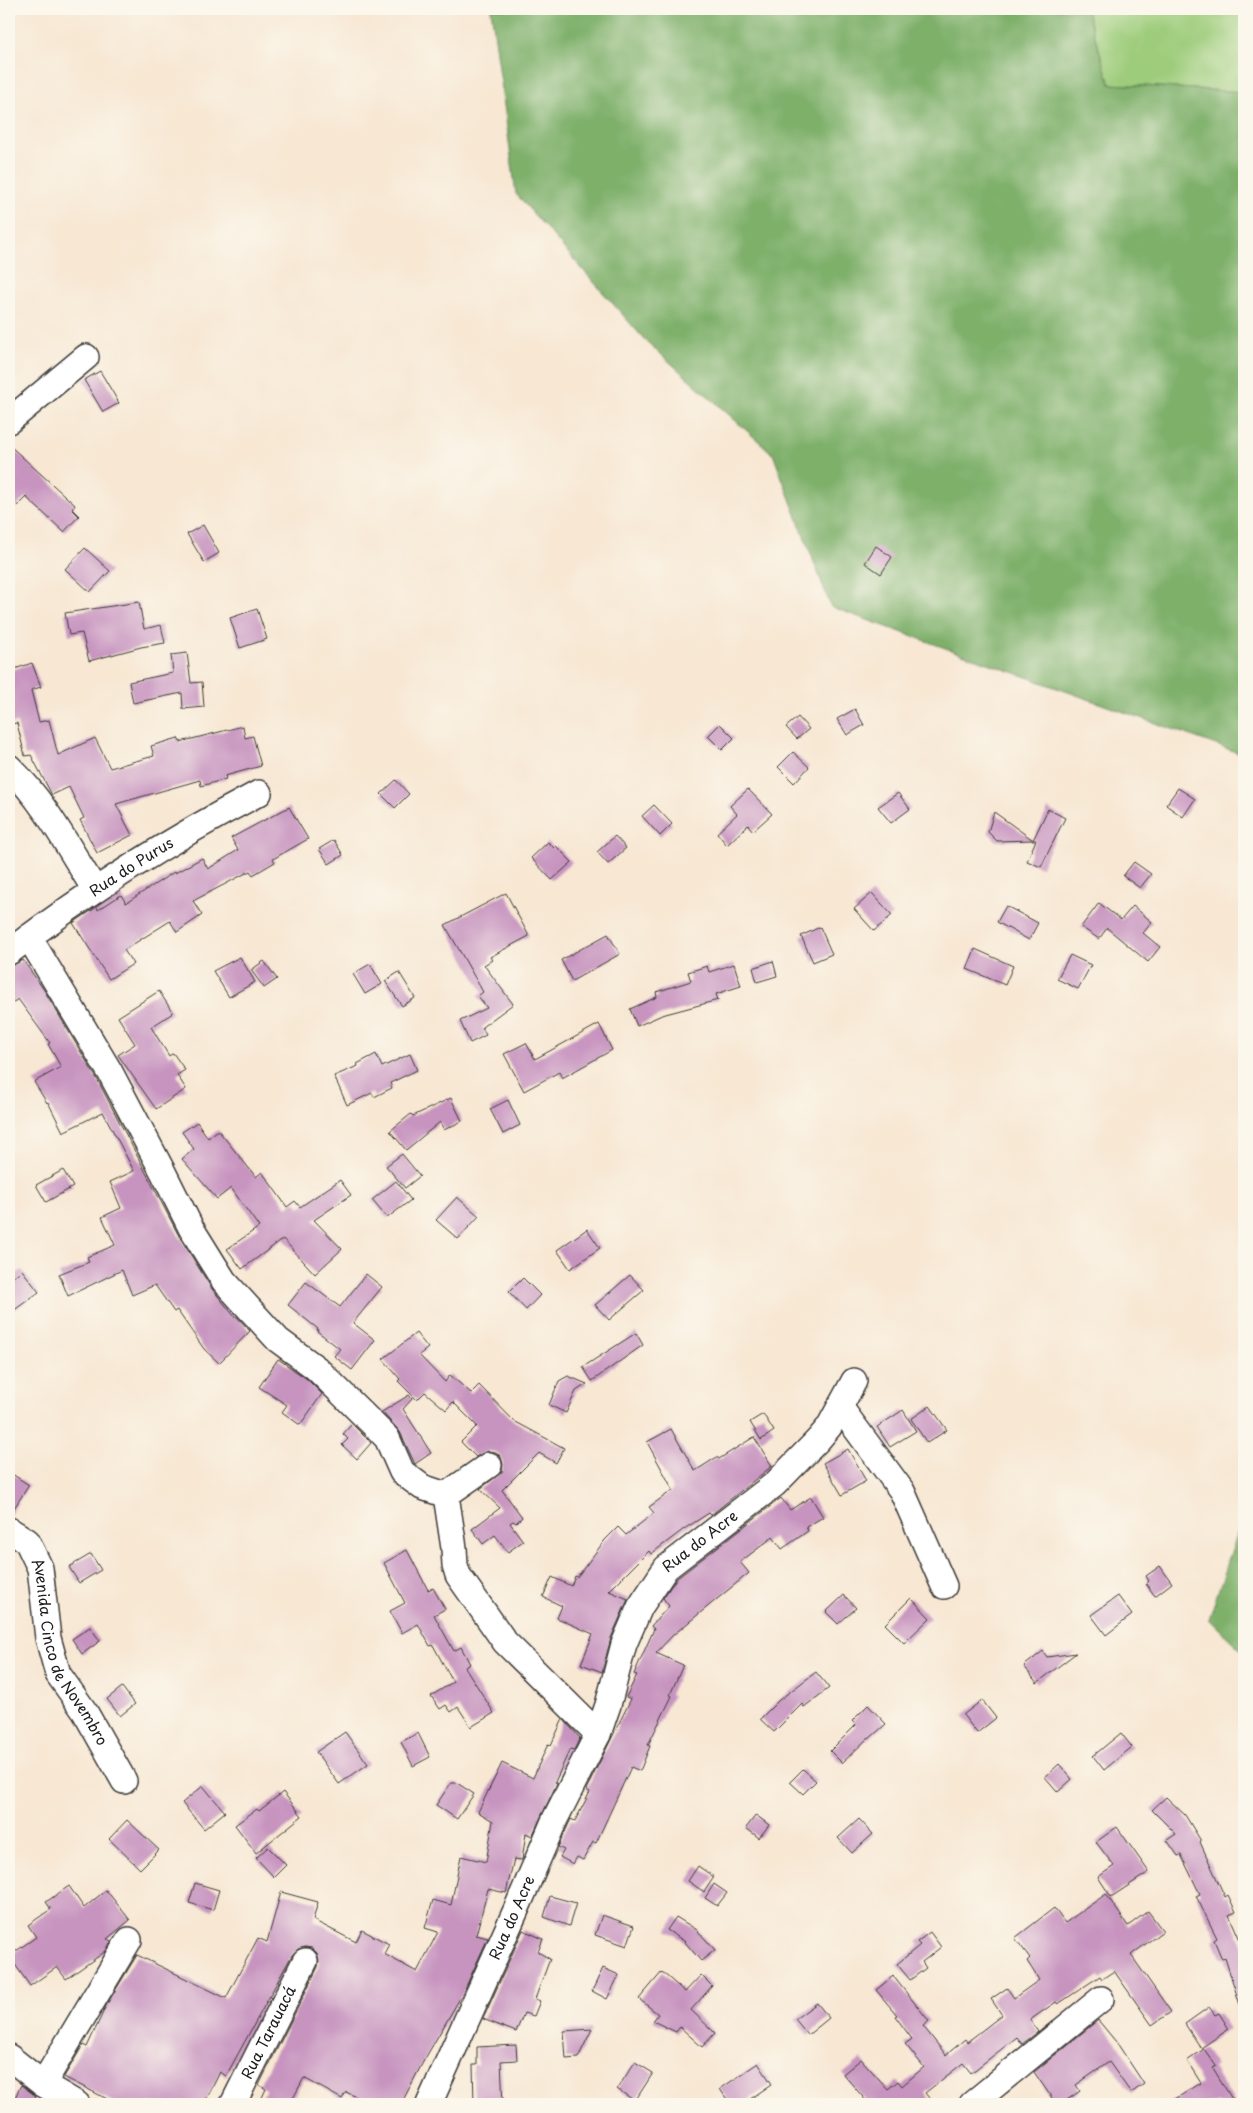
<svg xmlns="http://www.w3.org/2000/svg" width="1253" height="2113" font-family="'Playpen Sans',sans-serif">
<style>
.green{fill:#9dcc7a;stroke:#5c744b}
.forest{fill:#7eb06a;stroke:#4d6643}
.building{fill:#c794c0}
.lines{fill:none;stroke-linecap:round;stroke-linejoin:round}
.minor-casing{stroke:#3d3a37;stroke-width:28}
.minor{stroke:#fff;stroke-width:25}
.labels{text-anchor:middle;stroke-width:4;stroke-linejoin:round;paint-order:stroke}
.street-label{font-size:15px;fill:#1c1c1c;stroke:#fbf7ec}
</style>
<rect width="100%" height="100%" fill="#fbf7ec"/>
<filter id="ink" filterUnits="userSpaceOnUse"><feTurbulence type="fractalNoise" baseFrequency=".02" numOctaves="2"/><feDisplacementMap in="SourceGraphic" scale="10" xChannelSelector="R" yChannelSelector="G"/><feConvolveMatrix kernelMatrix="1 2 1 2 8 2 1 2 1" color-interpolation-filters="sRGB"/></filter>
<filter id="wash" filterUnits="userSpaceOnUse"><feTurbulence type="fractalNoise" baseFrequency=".0096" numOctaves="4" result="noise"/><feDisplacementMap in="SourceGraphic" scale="20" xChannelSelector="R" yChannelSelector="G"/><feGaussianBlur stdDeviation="1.12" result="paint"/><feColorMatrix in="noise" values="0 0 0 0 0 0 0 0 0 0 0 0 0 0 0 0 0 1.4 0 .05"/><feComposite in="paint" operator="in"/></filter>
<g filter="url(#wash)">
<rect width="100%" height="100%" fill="#f7e7d3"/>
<path class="green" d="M 1086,9 L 1244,9 L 1244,92 L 1110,84 Z"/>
<path class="forest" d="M 491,9 L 1086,9 L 1110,84 L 1244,92 L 1244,755 L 831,607 L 773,454 L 645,340 L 516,194 Z
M 1244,1513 L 1244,1653 L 1209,1619 Z"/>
<g id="blocks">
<path class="building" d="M 100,371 L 119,403 L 103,412 L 84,380 Z
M 9,445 L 75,505 L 72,509 L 79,516 L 64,532 L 26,497 L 9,514 Z
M 203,525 L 219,553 L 204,562 L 187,534 Z
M 876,546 L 892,557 L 881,574 L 865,563 Z
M 85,548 L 110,571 L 90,592 L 65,569 Z
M 139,602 L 144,629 L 161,625 L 165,643 L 141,647 L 89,661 L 82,633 L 69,635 L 65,613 Z
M 257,609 L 267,639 L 240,648 L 230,618 Z
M 187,653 L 191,683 L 202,682 L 204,707 L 183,709 L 182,693 L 133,703 L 129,682 L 173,673 L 171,655 Z
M 32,663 L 41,687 L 31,690 L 39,722 L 49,720 L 58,755 L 95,738 L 110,768 L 154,756 L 151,746 L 178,738 L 180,742 L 243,726 L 245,738 L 253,736 L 261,766 L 225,776 L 226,779 L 201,786 L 200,780 L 116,804 L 132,835 L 97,853 L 80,820 L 84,818 L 69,787 L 52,795 L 31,755 L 25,756 L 17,723 L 9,724 L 9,671 Z
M 855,709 L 864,725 L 847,735 L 837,719 Z
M 798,717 L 809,729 L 797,739 L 786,727 Z
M 720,724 L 734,738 L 722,750 L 708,736 Z
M 793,752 L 809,767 L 794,783 L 778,767 Z
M 396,780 L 409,794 L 395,808 L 381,794 Z
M 1178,788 L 1195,799 L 1183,817 L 1166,805 Z
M 748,789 L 772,814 L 753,831 L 748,825 L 727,845 L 717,833 L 737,814 L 730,806 Z
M 898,793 L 910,809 L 891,823 L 878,807 Z
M 654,805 L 672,824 L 660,836 L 642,816 Z
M 289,807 L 308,839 L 273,859 L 275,862 L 253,875 L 250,871 L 193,901 L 202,915 L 177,932 L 170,921 L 124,950 L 133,964 L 109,979 L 73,923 L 97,907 L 98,910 L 121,895 L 126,903 L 174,872 L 175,873 L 202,858 L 208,869 L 238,850 L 231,838 Z
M 1048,809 L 1065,818 L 1041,867 L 1027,861 L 1036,840 L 1033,840 Z
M 994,812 L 1033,840 L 997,841 L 988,832 Z
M 615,836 L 626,848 L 608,864 L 597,852 Z
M 334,840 L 343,855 L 329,864 L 319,849 Z
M 548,842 L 554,848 L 556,846 L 572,862 L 552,880 L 531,858 Z
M 1134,862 L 1151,874 L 1140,888 L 1123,876 Z
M 506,893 L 529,936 L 490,957 L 492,960 L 484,965 L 513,1004 L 482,1027 L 486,1035 L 470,1043 L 460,1021 L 487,1008 L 478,996 L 483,992 L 445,925 Z
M 872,893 L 892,915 L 874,931 L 854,909 Z
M 1099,903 L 1121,920 L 1133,906 L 1152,922 L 1143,933 L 1160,947 L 1148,962 L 1107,928 L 1099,939 L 1081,927 Z
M 1006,906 L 1038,923 L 1029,940 L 997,922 Z
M 820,927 L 832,954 L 813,962 L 801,936 Z
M 608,934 L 620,954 L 572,981 L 561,960 Z
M 975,949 L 1013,966 L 1005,985 L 967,969 Z
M 1070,955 L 1091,965 L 1078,989 L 1057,979 Z
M 240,957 L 255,982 L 229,997 L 213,971 Z
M 23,960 L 44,990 L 97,1079 L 179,1236 L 212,1289 L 235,1317 L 236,1316 L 250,1331 L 219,1363 L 204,1349 L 177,1310 L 174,1312 L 155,1285 L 132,1295 L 122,1270 L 68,1296 L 59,1274 L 89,1262 L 87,1257 L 115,1245 L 102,1217 L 121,1208 L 110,1182 L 134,1171 L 103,1112 L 63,1132 L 48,1102 L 47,1103 L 34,1082 L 61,1067 L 48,1044 L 50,1043 L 18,999 L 9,1005 L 9,967 Z
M 264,961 L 277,979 L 264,988 L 251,970 Z
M 773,961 L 777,976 L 757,982 L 753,968 Z
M 370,964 L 382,984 L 365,994 L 353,974 Z
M 734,964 L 741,986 L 716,994 L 718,1000 L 662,1015 L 637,1026 L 630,1009 L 657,997 L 656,992 L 691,981 L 688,972 L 707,966 L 709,972 Z
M 399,972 L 415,998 L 402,1006 L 385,981 Z
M 159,991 L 173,1013 L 151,1027 L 169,1056 L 173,1053 L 185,1070 L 177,1075 L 186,1089 L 156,1109 L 118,1055 L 135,1044 L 118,1017 Z
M 599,1024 L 612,1050 L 562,1078 L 559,1072 L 524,1091 L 504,1054 L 526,1043 L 535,1059 Z
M 376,1054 L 382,1067 L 410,1054 L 417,1070 L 390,1083 L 392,1088 L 374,1097 L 372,1093 L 347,1105 L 334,1076 L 358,1066 L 357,1064 Z
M 451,1098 L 462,1121 L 444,1130 L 440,1122 L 406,1150 L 390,1131 L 411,1114 L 413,1116 Z
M 508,1100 L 520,1125 L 503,1134 L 490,1109 Z
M 197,1122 L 208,1138 L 218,1130 L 256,1177 L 262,1172 L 287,1207 L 295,1201 L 300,1207 L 340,1180 L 351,1195 L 314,1220 L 342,1249 L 315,1274 L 283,1239 L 242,1269 L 227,1249 L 259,1227 L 231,1188 L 217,1199 L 182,1159 L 194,1149 L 182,1132 Z
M 402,1154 L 420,1176 L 405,1188 L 386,1166 Z
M 63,1170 L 73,1187 L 46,1202 L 36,1185 Z
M 396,1181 L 411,1200 L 387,1218 L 372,1200 Z
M 457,1197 L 479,1216 L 458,1239 L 436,1220 Z
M 587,1229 L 600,1248 L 570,1269 L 557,1250 Z
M 22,1270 L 39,1292 L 9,1314 L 9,1280 Z
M 366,1274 L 382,1287 L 353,1323 L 375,1340 L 352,1370 L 334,1356 L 340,1349 L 317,1331 L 318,1329 L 288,1305 L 306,1282 L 340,1307 Z
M 630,1275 L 644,1290 L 609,1320 L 595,1305 Z
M 523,1278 L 540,1295 L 526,1310 L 509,1292 Z
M 416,1333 L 428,1348 L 419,1355 L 445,1382 L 450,1375 L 471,1393 L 479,1385 L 514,1421 L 564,1448 L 556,1463 L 539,1453 L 502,1490 L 522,1517 L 516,1523 L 513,1521 L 510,1523 L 523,1541 L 508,1552 L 495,1535 L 483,1544 L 472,1529 L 500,1508 L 480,1489 L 502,1472 L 503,1464 L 501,1457 L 496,1452 L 488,1451 L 476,1457 L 461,1442 L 477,1426 L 453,1402 L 446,1410 L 425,1392 L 417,1400 L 398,1381 L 400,1379 L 383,1359 Z
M 636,1333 L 643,1345 L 592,1381 L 583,1367 Z
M 278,1359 L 307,1379 L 322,1394 L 300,1425 L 282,1412 L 287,1405 L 259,1387 Z
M 568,1376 L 587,1384 L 576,1391 L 566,1413 L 549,1405 L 559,1381 Z
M 409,1395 L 412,1399 L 403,1409 L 431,1453 L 415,1464 L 400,1432 L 382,1412 Z
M 930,1406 L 947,1430 L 927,1443 L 911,1419 Z
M 903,1410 L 916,1431 L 890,1447 L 877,1427 Z
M 763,1414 L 774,1431 L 761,1440 L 750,1422 Z
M 352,1424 L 371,1443 L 357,1459 L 342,1445 L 348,1439 L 343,1434 Z
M 671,1429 L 695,1471 L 717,1457 L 719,1459 L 754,1437 L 772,1466 L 711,1515 L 709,1513 L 684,1529 L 651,1554 L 649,1551 L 609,1591 L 628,1599 L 611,1638 L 602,1672 L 581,1664 L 593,1634 L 557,1618 L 562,1606 L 543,1597 L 552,1577 L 571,1586 L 575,1576 L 577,1577 L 605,1540 L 618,1527 L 626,1535 L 654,1513 L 649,1507 L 673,1490 L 647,1442 Z
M 848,1449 L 866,1481 L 842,1495 L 823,1463 Z
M 9,1472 L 29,1485 L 9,1516 Z
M 811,1497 L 823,1517 L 806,1527 L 808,1531 L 782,1549 L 773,1537 L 740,1562 L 749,1573 L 673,1635 L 656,1653 L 683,1665 L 670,1695 L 672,1696 L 648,1745 L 650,1746 L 640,1771 L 631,1767 L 596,1843 L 593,1842 L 583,1860 L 577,1857 L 573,1864 L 560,1857 L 564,1850 L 558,1847 L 571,1819 L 575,1821 L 590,1792 L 586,1790 L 631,1699 L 626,1697 L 637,1675 L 634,1674 L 654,1629 L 651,1626 L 669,1606 L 663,1598 L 676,1579 L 781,1498 L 790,1510 Z
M 407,1550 L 428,1590 L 433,1588 L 445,1609 L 434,1615 L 454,1651 L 461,1647 L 470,1664 L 465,1667 L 494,1713 L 471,1727 L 458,1707 L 451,1712 L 446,1705 L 440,1709 L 431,1696 L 453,1682 L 433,1645 L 430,1646 L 418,1624 L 402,1633 L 390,1611 L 405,1603 L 384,1563 Z
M 91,1554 L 101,1570 L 79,1583 L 69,1567 Z
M 1160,1566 L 1172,1583 L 1155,1596 L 1146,1584 L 1149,1581 L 1146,1576 Z
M 844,1595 L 856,1608 L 838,1624 L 826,1612 Z
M 1118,1596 L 1132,1615 L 1106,1635 L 1091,1615 Z
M 911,1598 L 930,1618 L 904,1643 L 885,1624 Z
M 90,1627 L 100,1641 L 82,1654 L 72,1639 Z
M 1043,1651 L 1047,1657 L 1076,1653 L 1037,1683 L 1024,1666 Z
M 816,1672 L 829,1688 L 804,1707 L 802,1704 L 774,1732 L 760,1719 L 779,1700 Z
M 122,1687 L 135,1704 L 120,1716 L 107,1699 Z
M 982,1700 L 996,1718 L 977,1733 L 963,1715 Z
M 868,1705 L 886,1724 L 869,1739 L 868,1738 L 842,1763 L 830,1751 L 856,1725 L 852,1721 Z
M 563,1719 L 580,1738 L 574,1750 L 570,1749 L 555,1782 L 557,1783 L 532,1836 L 526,1833 L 522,1860 L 514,1859 L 506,1893 L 488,1889 L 476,1935 L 488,1938 L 463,1993 L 423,2062 L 401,2104 L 371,2104 L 346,2092 L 342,2099 L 304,2078 L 290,2104 L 259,2104 L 266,2089 L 259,2085 L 318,1967 L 319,1960 L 317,1953 L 312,1948 L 305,1947 L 298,1949 L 292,1955 L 226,2076 L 220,2072 L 204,2104 L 117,2104 L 64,2077 L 83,2045 L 87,2047 L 107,2004 L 137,1955 L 226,1998 L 258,1938 L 267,1942 L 281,1892 L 318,1902 L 313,1920 L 356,1942 L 362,1930 L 389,1944 L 384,1954 L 417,1972 L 438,1932 L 425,1928 L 433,1900 L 451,1905 L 461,1856 L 486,1862 L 493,1821 L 478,1812 L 502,1763 L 533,1778 L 548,1744 L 551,1745 Z
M 345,1732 L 368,1764 L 339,1784 L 316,1752 Z
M 418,1733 L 430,1757 L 413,1766 L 401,1742 Z
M 1121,1733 L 1132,1747 L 1104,1770 L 1093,1756 Z
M 1059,1764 L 1072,1779 L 1058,1792 L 1045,1777 Z
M 803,1769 L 816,1781 L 803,1794 L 790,1782 Z
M 451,1783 L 457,1783 L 474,1794 L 457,1819 L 436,1805 Z
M 203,1786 L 225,1812 L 204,1829 L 182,1803 Z
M 283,1792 L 302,1816 L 256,1853 L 235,1825 L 257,1809 L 259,1811 Z
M 1166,1797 L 1185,1815 L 1201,1841 L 1200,1842 L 1225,1897 L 1228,1895 L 1236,1912 L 1229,1915 L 1244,1949 L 1244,2008 L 1241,2008 L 1225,1958 L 1222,1959 L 1214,1940 L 1217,1938 L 1196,1896 L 1200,1894 L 1181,1855 L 1178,1856 L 1167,1840 L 1176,1834 L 1152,1810 Z
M 756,1815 L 769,1825 L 759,1838 L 746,1828 Z
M 859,1819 L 873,1834 L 852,1853 L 838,1838 Z
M 127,1820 L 159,1850 L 140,1869 L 109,1839 Z
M 1117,1827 L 1149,1872 L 1111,1897 L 1098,1877 L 1114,1866 L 1096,1842 Z
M 268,1847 L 286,1865 L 274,1877 L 256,1858 Z
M 698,1866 L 714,1877 L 704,1892 L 688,1881 Z
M 195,1883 L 219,1890 L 213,1910 L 189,1903 Z
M 714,1884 L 727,1893 L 717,1906 L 705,1898 Z
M 69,1886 L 84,1908 L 106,1890 L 130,1920 L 107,1939 L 111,1941 L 106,1951 L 66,1979 L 57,1967 L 30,1986 L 9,1956 L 36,1937 L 28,1925 L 51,1909 L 46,1902 Z
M 1106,1894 L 1128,1926 L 1148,1911 L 1163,1931 L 1131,1955 L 1171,2012 L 1152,2025 L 1114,1971 L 1102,1979 L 1100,1976 L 1058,2004 L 1056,2002 L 1030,2020 L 1038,2032 L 1022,2044 L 1017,2037 L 971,2073 L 963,2063 L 925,2093 L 934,2104 L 869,2104 L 843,2074 L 861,2059 L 888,2089 L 898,2081 L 902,2086 L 924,2067 L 905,2044 L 912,2039 L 895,2016 L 897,2015 L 876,1990 L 893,1976 L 929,2021 L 923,2026 L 946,2055 L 965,2039 L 967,2042 L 1002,2015 L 991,1999 L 1007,1988 L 1014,1998 L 1039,1980 L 1027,1961 L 1030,1958 L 1015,1938 L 1054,1908 L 1065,1923 Z
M 550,1896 L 576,1903 L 569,1926 L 544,1917 Z
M 602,1915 L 634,1926 L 627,1946 L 595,1935 Z
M 676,1917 L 697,1930 L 715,1950 L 701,1961 L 684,1941 L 667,1930 Z
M 523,1930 L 543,1939 L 538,1952 L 550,1959 L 535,1999 L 540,2001 L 534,2016 L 524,2013 L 516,2032 L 483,2019 Z
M 930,1932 L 941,1947 L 922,1962 L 926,1968 L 910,1980 L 897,1964 L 920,1945 L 917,1942 Z
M 603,1968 L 619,1975 L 607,1999 L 592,1991 Z
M 662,1972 L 685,1992 L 701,1975 L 712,1986 L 691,2010 L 715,2033 L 702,2047 L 680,2027 L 676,2032 L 653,2021 L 658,2014 L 639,1999 Z
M 817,2003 L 829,2018 L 808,2035 L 795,2019 Z
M 1209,2007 L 1215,2015 L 1219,2013 L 1229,2029 L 1201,2048 L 1185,2024 Z
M 1098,2020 L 1117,2043 L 1144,2084 L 1131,2093 L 1109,2062 L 1076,2085 L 1080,2091 L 1061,2104 L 1056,2104 L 1034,2072 Z
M 592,2029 L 578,2058 L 566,2059 L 564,2031 Z
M 516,2045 L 517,2060 L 501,2061 L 503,2104 L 474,2104 L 473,2065 L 477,2065 L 477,2047 Z
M 1204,2049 L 1216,2066 L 1213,2068 L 1235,2104 L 1167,2104 L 1201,2083 L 1187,2061 Z
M 635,2062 L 653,2073 L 635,2101 L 617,2089 Z
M 758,2063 L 772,2084 L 743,2104 L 730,2104 L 720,2089 Z
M 21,2085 L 36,2096 L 32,2104 L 12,2104 Z"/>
</g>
</g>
<g filter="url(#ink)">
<use href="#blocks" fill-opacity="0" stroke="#3d3a37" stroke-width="1"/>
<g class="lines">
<g class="minor-casing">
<g id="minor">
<path d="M 9,421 L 86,357"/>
<path d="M 9,767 C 45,802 68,847 95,890"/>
<path d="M 29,937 L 110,1072 L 163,1172 L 191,1228 L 224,1281 L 278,1340 L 316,1368 L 387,1438 L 402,1472 L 422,1487 L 446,1495"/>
<path id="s1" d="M 9,952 C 88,892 171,839 259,793"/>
<path d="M 840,1407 L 902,1491 L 944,1586"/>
<path d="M 489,1465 L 446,1495 L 454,1548 L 455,1565 L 458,1575 L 505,1642 L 598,1734"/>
<path id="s2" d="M 9,1530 L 27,1541 L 40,1568 L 48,1638 L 58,1674 L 85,1712 L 124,1781"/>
<path d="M 9,2057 L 43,2084 L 77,2104"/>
<path d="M 43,2084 L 129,1940"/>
<path id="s3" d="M 233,2104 L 305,1961"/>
<path id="s4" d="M 429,2104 L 516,1910 L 555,1819 L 598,1734 L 608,1705 L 624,1644 L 640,1607 L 666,1568 L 775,1484 L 818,1440 L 829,1427 L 854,1381"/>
<path d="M 972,2104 L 1101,1999"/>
</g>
</g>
<use href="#minor" class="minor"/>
</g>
</g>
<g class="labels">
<g class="street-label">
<text dy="5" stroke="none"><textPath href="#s1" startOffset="149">Rua do Purus</textPath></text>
<text dy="5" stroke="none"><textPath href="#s4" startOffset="631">Rua do Acre</textPath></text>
<text dy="5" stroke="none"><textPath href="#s2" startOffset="142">Avenida Cinco de Novembro</textPath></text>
<text dy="5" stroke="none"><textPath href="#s4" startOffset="204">Rua do Acre</textPath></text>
<text dy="5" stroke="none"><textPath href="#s3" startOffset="80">Rua Tarauacá</textPath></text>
</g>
</g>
<rect width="1253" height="2113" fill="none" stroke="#fbf7ec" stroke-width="30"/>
</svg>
